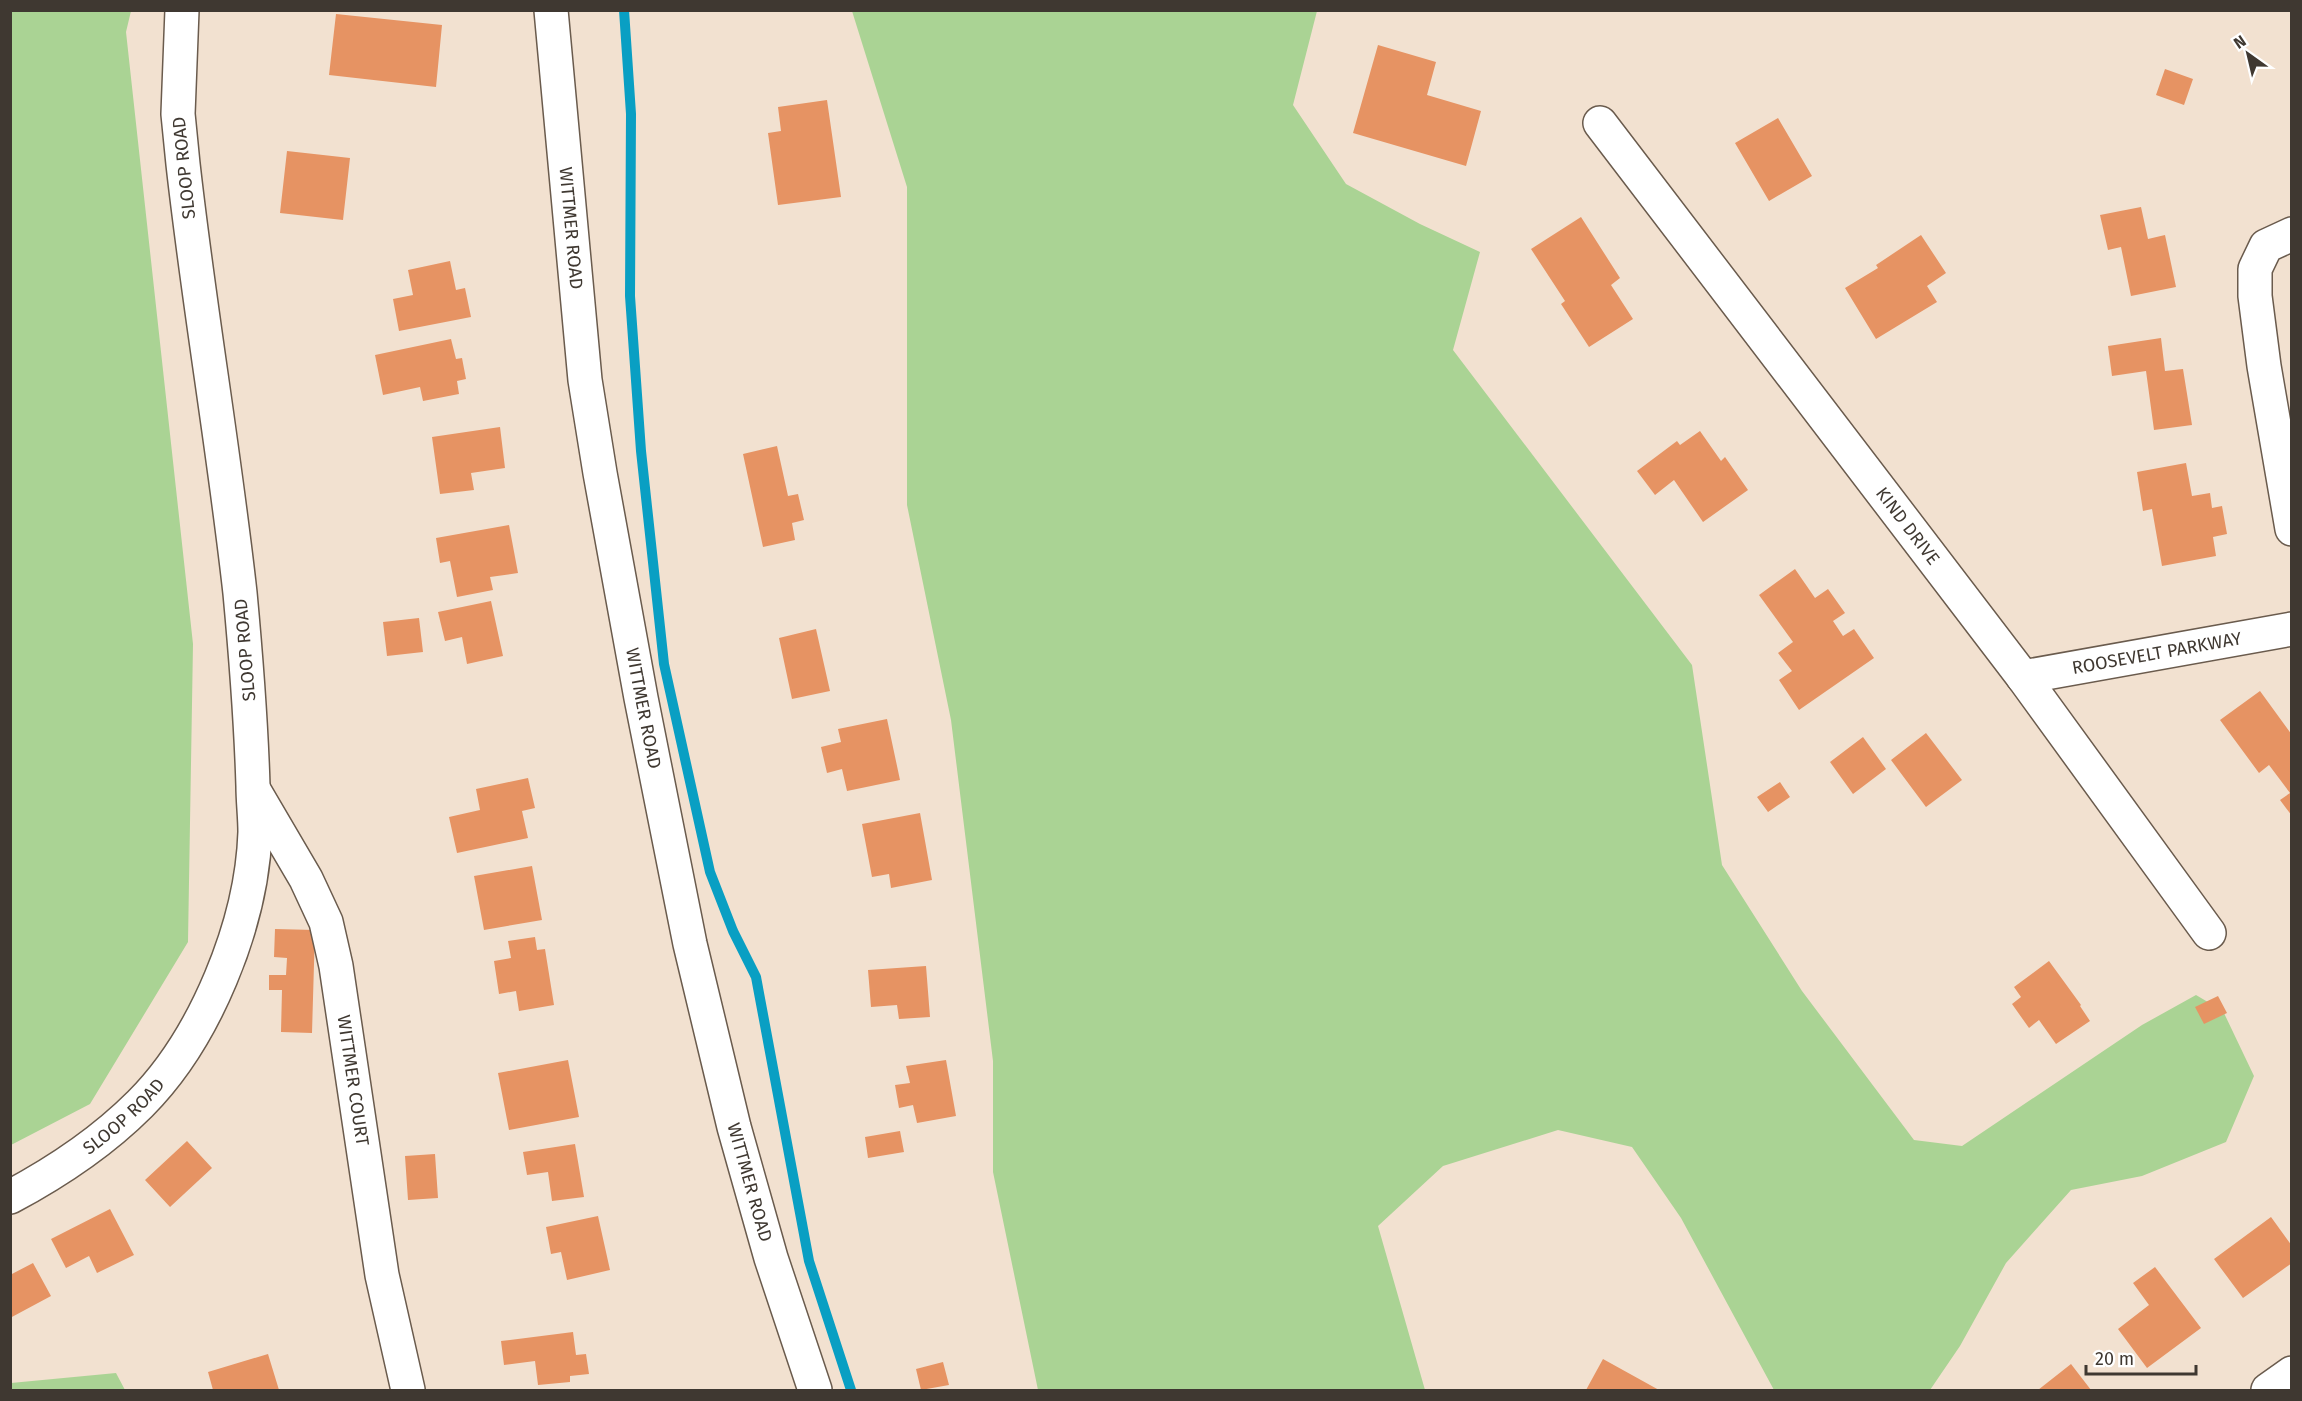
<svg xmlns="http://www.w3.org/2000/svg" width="2302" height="1401" font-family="'Fira Sans',sans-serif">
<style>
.green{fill:#aad394}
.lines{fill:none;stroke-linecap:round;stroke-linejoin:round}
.stream{stroke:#099fc3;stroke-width:10}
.building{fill:#e69363}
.minor-casing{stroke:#6a5b4d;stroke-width:36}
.minor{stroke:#fff;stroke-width:33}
.labels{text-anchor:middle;stroke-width:4.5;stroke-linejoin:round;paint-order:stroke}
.street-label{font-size:18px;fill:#3f3831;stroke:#fff}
</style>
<rect width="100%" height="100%" fill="#f2e1d0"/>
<path class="green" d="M 11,10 L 131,11 L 126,32 L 193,644 L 188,942 L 90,1104 L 11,1145 Z
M 852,11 L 1317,11 L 1293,105 L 1346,184 L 1420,224 L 1480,252 L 1453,350 L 1692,665 L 1722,865 L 1802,991 L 1914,1140 L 1962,1146 L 2142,1025 L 2196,995 L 2223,1011 L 2254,1076 L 2226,1142 L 2142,1176 L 2071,1190 L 2006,1263 L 1960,1346 L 1930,1390 L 1774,1390 L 1681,1218 L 1632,1147 L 1558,1130 L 1443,1166 L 1378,1226 L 1425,1390 L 1038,1390 L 993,1172 L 993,1061 L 951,720 L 907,505 L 907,187 Z
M 116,1373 L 125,1390 L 11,1390 L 11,1383 Z"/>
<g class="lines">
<path class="stream" d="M 624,10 L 631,114 L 630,296 L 641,451 L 664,664 L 710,872 L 733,931 L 756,977 L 809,1261 L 851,1390"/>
</g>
<path class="building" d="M 336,14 L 442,25 L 436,87 L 329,75 Z
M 1378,45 L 1436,62 L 1427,95 L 1481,111 L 1466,166 L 1353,133 Z
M 2165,69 L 2193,79 L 2184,105 L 2156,95 Z
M 827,100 L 841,197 L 778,205 L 768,133 L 781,131 L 778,107 Z
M 1778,118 L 1812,176 L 1769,201 L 1735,143 Z
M 287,151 L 350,158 L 343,220 L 280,213 Z
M 2141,207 L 2148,239 L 2165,235 L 2176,287 L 2131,296 L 2121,247 L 2108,250 L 2100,215 Z
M 1581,217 L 1620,278 L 1611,285 L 1633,319 L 1589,347 L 1561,304 L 1565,301 L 1531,249 Z
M 1921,235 L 1946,273 L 1927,286 L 1937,302 L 1876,339 L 1845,288 L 1878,268 L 1876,265 Z
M 450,261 L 456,290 L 465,288 L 471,317 L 399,331 L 393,299 L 413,295 L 408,270 Z
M 2161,338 L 2165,371 L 2183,369 L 2192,425 L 2154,430 L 2146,371 L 2112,376 L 2108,346 Z
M 451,339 L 456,359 L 462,358 L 466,379 L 457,381 L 459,394 L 423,401 L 420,387 L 383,395 L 375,355 Z
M 500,427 L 505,468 L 471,473 L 474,490 L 440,494 L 432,437 Z
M 1700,431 L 1721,461 L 1725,457 L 1748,490 L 1703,522 L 1674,480 L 1655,495 L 1637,471 L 1677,441 L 1680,445 Z
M 777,446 L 788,496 L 798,494 L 804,520 L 792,523 L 795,540 L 763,547 L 743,454 Z
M 2186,463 L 2192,496 L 2210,493 L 2212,508 L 2222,506 L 2227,534 L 2213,537 L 2216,556 L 2162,566 L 2152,509 L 2143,511 L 2137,472 Z
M 509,525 L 518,573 L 490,577 L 493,590 L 457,597 L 450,561 L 440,563 L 436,538 Z
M 1795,569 L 1815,598 L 1828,589 L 1845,613 L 1833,621 L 1843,636 L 1854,629 L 1874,658 L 1799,710 L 1779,680 L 1792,671 L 1778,653 L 1793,642 L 1759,595 Z
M 491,601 L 503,656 L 467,664 L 462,637 L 445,641 L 438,612 Z
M 419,618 L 423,652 L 387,656 L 383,622 Z
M 816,629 L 830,691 L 792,699 L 779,638 Z
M 2260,691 L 2292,735 L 2292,816 L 2280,800 L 2290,793 L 2269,765 L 2259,773 L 2220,720 Z
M 887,719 L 900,780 L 847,791 L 842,769 L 827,773 L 821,747 L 841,742 L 838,729 Z
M 1926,733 L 1962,780 L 1926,807 L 1891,760 Z
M 1863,737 L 1886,769 L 1853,794 L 1830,762 Z
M 528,778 L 535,808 L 522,811 L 528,838 L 457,853 L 449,817 L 480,810 L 476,789 Z
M 1780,782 L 1790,797 L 1768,812 L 1757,797 Z
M 920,813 L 932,880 L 891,888 L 889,874 L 872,877 L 862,824 Z
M 532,866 L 542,920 L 484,930 L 474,876 Z
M 275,929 L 315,930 L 312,1033 L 281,1032 L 282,990 L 269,990 L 269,975 L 286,975 L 287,958 L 274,957 Z
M 535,937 L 537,950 L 545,949 L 554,1005 L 519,1011 L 516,991 L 499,994 L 494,961 L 511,958 L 508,941 Z
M 2049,961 L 2081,1005 L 2080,1006 L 2090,1021 L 2056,1044 L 2039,1020 L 2029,1028 L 2012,1004 L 2021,997 L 2014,987 Z
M 926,966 L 930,1017 L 899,1019 L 897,1005 L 871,1007 L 868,970 Z
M 2218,996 L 2227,1013 L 2204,1024 L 2195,1007 Z
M 568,1060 L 579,1117 L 509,1130 L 498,1073 Z
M 946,1060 L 956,1116 L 917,1123 L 913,1105 L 899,1108 L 895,1085 L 910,1083 L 906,1066 Z
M 900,1131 L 904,1152 L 868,1158 L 865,1137 Z
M 187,1141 L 212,1168 L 170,1207 L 145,1180 Z
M 575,1144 L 584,1197 L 552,1201 L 548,1172 L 527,1175 L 523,1152 Z
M 435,1154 L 438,1198 L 408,1200 L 405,1156 Z
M 110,1209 L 134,1255 L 97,1273 L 89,1256 L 66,1268 L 51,1239 Z
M 598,1216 L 610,1270 L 567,1280 L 561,1252 L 551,1254 L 546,1227 Z
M 2271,1217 L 2292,1246 L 2292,1263 L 2243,1298 L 2214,1259 Z
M 33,1263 L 51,1296 L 10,1318 L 10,1275 Z
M 2155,1267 L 2201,1328 L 2147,1368 L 2118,1329 L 2149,1305 L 2133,1283 Z
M 573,1332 L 576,1355 L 586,1354 L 589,1374 L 570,1376 L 570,1382 L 538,1385 L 535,1361 L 504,1365 L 501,1341 Z
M 268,1354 L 279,1390 L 213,1390 L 208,1372 Z
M 1603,1359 L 1659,1390 L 1586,1390 Z
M 943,1362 L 949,1385 L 921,1390 L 916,1369 Z
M 2071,1364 L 2091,1390 L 2038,1390 Z"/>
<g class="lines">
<g class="minor-casing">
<g id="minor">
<path id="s1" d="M 551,10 L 585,380 L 600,473 L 641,698 L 690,944 L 734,1127 L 771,1258 L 815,1390"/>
<path id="s2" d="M 1600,123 L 2023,677 L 2209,933"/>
<path d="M 2292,234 L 2266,246 L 2255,269 L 2255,296 L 2264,366 L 2292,529"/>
<path id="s3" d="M 2023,677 L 2292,629"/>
<path id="s4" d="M 255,792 L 306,879 L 326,922 L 336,966 L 382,1275 L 408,1390"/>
<path id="s5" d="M 10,1197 C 57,1172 102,1142 140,1104 C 205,1039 252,924 255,832 C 255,817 253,801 253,786 C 251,721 246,657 240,593 C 224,449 199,307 183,164 L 178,114 L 182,10"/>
<path d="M 2268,1390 L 2292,1373"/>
</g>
</g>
<use href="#minor" class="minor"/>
</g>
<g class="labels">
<g class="street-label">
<text transform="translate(184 168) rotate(-96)" y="6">SLOOP ROAD</text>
<text dy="6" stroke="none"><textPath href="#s1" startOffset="219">WITTMER ROAD</textPath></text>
<text dy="6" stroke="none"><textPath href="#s2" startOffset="507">KIND DRIVE</textPath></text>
<text transform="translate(245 650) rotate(-95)" y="6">SLOOP ROAD</text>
<text dy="6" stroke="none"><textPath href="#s3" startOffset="136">ROOSEVELT PARKWAY</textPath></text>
<text dy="6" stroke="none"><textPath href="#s1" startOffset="705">WITTMER ROAD</textPath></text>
<text dy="6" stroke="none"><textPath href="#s4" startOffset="309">WITTMER COURT</textPath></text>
<text dy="6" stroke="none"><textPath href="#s5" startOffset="140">SLOOP ROAD</textPath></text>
<text dy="6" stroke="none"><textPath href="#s1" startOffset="1191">WITTMER ROAD</textPath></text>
</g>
</g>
<rect width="2302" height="1401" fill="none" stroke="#3f3831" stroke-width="24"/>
<g transform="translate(2248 54) rotate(326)" stroke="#ffffff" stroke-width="4.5" paint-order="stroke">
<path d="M0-4.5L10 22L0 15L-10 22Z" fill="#3f3831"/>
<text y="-9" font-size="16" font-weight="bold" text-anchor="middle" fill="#3f3831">N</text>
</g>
<path d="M2086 1365v9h110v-9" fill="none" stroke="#3f3831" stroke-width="3"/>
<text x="2095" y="1365" font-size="18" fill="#3f3831" stroke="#ffffff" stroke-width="4.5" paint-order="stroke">20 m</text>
</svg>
